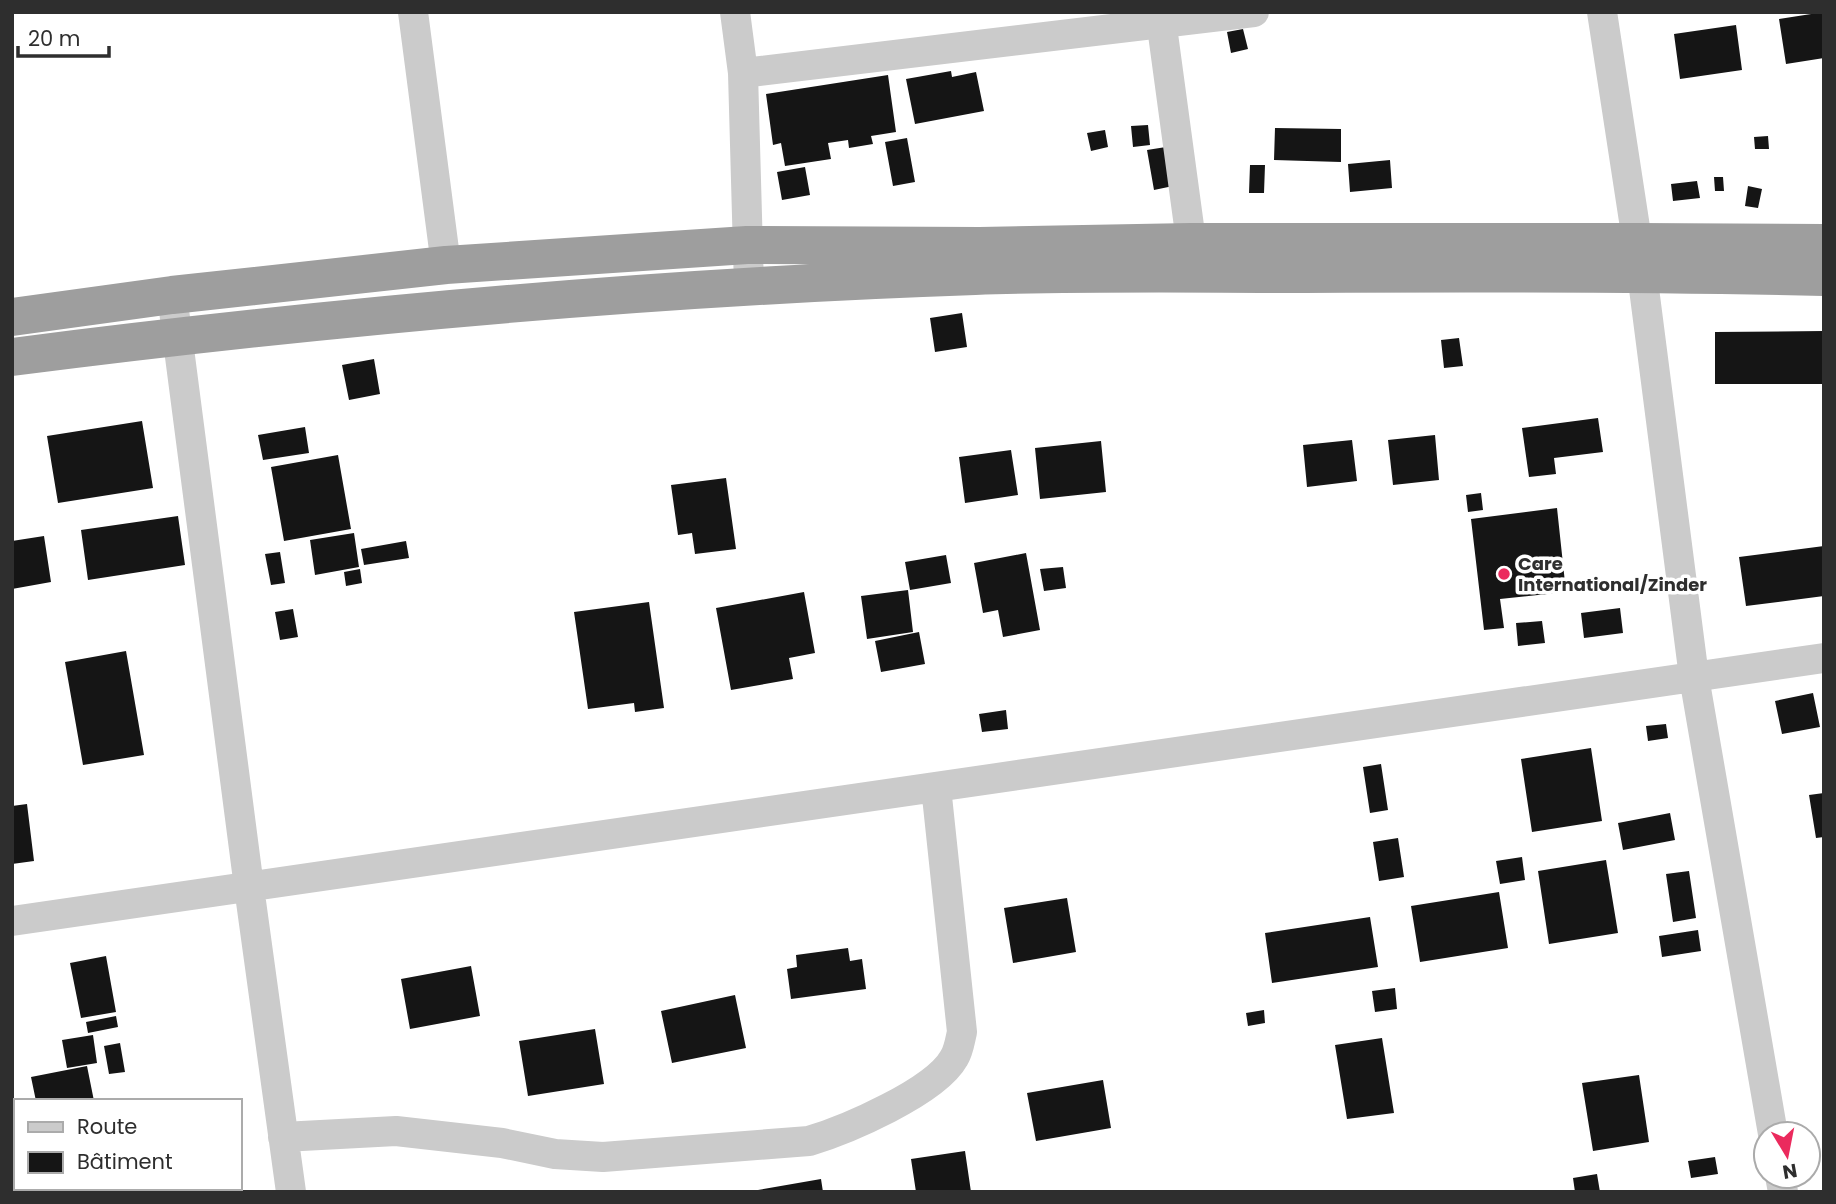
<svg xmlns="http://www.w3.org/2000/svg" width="1836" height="1204" font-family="Poppins,sans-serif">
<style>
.building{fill:#151515}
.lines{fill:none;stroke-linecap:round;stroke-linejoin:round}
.minor{stroke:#cbcbcb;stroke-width:30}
.trunk{stroke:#9e9e9e;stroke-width:38}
.poi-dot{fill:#eb2a5d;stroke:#fff;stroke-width:2.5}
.labels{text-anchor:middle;stroke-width:7;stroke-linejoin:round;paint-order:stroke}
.poi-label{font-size:18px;font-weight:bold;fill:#2e2e2e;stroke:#fff;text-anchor:start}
</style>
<rect width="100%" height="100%" fill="#fff"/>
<path class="building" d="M 1824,12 L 1824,58 L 1786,64 L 1779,19 Z
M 1736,25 L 1742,70 L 1680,79 L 1674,34 Z
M 1243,29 L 1248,49 L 1231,53 L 1227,32 Z
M 951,71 L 952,77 L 976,72 L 984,111 L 915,124 L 906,79 Z
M 888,75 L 896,132 L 871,136 L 873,144 L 849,148 L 848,140 L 828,143 L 831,159 L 785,166 L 781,143 L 773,145 L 766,94 Z
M 1148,125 L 1150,145 L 1133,147 L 1131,126 Z
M 1275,128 L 1341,129 L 1341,162 L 1274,160 Z
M 1105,130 L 1108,147 L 1091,151 L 1087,133 Z
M 1768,136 L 1769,149 L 1755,149 L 1754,137 Z
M 907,138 L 915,182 L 893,186 L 885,142 Z
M 1166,147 L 1173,186 L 1154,190 L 1147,150 Z
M 1390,160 L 1392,188 L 1350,192 L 1348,164 Z
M 1250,165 L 1265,165 L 1264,193 L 1249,193 Z
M 805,167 L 810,195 L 782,200 L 777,172 Z
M 1714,177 L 1723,177 L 1724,191 L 1715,191 Z
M 1697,181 L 1700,198 L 1673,201 L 1671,184 Z
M 1748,186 L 1762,189 L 1758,208 L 1745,206 Z
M 962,313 L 967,347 L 935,352 L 930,318 Z
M 1824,331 L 1824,384 L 1715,384 L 1715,332 Z
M 1459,338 L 1463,366 L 1444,368 L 1441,340 Z
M 374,359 L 380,394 L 349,400 L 342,365 Z
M 1598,418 L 1603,452 L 1554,458 L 1556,474 L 1529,477 L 1522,428 Z
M 142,421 L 153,488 L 58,503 L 47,436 Z
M 305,427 L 309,453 L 263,460 L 258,435 Z
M 1435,435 L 1439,480 L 1393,485 L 1388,440 Z
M 1352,440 L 1357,481 L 1307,487 L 1303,445 Z
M 1101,441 L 1106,492 L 1040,499 L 1035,448 Z
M 1011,450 L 1018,495 L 965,503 L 959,457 Z
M 338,455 L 351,529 L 284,541 L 271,467 Z
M 726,478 L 736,549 L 695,554 L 692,533 L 678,535 L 671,485 Z
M 1481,493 L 1483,510 L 1468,512 L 1466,495 Z
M 1557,508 L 1566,592 L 1500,599 L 1504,628 L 1484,630 L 1471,519 Z
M 178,516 L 185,565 L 88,580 L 81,530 Z
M 354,533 L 359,567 L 315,575 L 310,540 Z
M 44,536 L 51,582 L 12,589 L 12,541 Z
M 406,541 L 409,558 L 364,565 L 361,549 Z
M 1824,546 L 1824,596 L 1746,606 L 1739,557 Z
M 280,552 L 285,583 L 271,585 L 265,554 Z
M 1026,553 L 1040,630 L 1003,637 L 998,610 L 983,613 L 974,563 Z
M 946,555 L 951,583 L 910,590 L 905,562 Z
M 1063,567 L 1066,588 L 1044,591 L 1040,569 Z
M 360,569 L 362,583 L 346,586 L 344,572 Z
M 908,590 L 913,632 L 867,639 L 861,596 Z
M 804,592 L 815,653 L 789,658 L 793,679 L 731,690 L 716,608 Z
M 649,602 L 664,708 L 635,712 L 634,703 L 588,709 L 574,612 Z
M 1620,608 L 1623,633 L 1584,638 L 1581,613 Z
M 293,609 L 298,637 L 280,640 L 275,612 Z
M 1542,621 L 1545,643 L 1518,646 L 1516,623 Z
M 919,632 L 925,664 L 881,672 L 875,641 Z
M 126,651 L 144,755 L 83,765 L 65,662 Z
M 1813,693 L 1820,727 L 1782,734 L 1775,701 Z
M 1006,710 L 1008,729 L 982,732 L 979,714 Z
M 1666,724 L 1668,738 L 1648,741 L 1646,726 Z
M 1591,748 L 1602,821 L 1532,832 L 1521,759 Z
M 1381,764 L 1388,810 L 1370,813 L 1363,767 Z
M 1824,793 L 1824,837 L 1816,838 L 1809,795 Z
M 27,804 L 34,861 L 12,864 L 12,806 Z
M 1670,813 L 1675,840 L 1623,850 L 1618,823 Z
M 1398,838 L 1404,877 L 1379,881 L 1373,842 Z
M 1522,857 L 1525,880 L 1500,884 L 1496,861 Z
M 1606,860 L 1618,933 L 1549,944 L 1538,871 Z
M 1689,871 L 1696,918 L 1673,922 L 1666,874 Z
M 1499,892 L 1508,948 L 1420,962 L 1411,906 Z
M 1067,898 L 1076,952 L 1013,963 L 1004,908 Z
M 1370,917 L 1378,967 L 1272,983 L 1265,933 Z
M 1698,930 L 1701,951 L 1662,957 L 1659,936 Z
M 848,948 L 850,961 L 862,959 L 866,989 L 791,999 L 787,969 L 797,967 L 796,955 Z
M 106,956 L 116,1012 L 81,1018 L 70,963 Z
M 471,966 L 480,1016 L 410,1029 L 401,979 Z
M 1395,988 L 1397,1009 L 1375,1012 L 1372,991 Z
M 735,995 L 746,1048 L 672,1063 L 661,1011 Z
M 1264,1010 L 1265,1023 L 1248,1026 L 1246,1013 Z
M 116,1016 L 118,1027 L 88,1033 L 86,1022 Z
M 595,1029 L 604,1084 L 528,1096 L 519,1041 Z
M 93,1035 L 97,1063 L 67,1068 L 62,1040 Z
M 1382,1038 L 1394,1113 L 1347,1119 L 1335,1045 Z
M 120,1043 L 125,1072 L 109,1074 L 104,1046 Z
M 87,1066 L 94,1101 L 36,1101 L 31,1077 Z
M 1639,1075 L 1649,1142 L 1593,1151 L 1582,1083 Z
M 1103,1080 L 1111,1128 L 1036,1141 L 1027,1093 Z
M 965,1151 L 971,1192 L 916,1192 L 911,1159 Z
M 1715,1157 L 1718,1174 L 1691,1178 L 1688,1161 Z
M 1597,1174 L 1600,1192 L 1575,1192 L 1573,1178 Z
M 821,1179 L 823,1192 L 758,1192 L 758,1190 Z
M 127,1188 L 180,1188 L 181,1192 L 127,1192 Z"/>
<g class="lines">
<path class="minor" d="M 413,12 L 446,265
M 735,12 L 743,73 L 749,287
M 1160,12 L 1194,263
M 1602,12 L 1642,273 L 1694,677 L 1773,1134
M 743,73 L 1254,12
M 172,295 L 249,887 L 291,1192
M 12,921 L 1824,658
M 283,1137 L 396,1131 L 502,1143 L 555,1154 L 603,1157 L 809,1141 C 846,1130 935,1092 954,1058 C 959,1050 960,1040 962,1032 L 936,787
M 1780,1176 L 1783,1192"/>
<path class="trunk" d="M 12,317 L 172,295 L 446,265 L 747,245 L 980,246 L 1191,242 L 1637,242 L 1824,243
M 12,357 C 332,316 653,287 975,276 C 1085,272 1194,274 1304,274 C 1477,273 1650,273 1824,277"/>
</g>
<circle class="poi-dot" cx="1504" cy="574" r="7"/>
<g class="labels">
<g class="poi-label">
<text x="1518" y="570">Care<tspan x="1518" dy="21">International/Zinder</tspan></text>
</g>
</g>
<rect width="1836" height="1204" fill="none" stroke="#2e2e2e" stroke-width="28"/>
<rect x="14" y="1099" width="228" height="91" fill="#ffffff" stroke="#ababab" stroke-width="2"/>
<rect x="28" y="1122" width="35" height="10" fill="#cbcbcb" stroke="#ababab" stroke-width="2"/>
<text x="77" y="1134" font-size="21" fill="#2e2e2e">Route</text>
<rect x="28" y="1152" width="35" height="21" fill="#151515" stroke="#ababab" stroke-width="2"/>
<text x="77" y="1169" font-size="21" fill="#2e2e2e">Bâtiment</text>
<g transform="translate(1787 1155) rotate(170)"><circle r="33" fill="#ffffff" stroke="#ababab" stroke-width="2"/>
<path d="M0-5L12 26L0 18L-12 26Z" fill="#eb2a5d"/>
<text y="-10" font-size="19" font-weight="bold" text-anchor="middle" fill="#2e2e2e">N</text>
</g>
<path d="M18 46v10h91v-10" fill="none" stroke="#2e2e2e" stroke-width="3.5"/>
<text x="28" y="46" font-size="21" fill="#2e2e2e" stroke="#ffffff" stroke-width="5" paint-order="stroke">20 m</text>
</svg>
